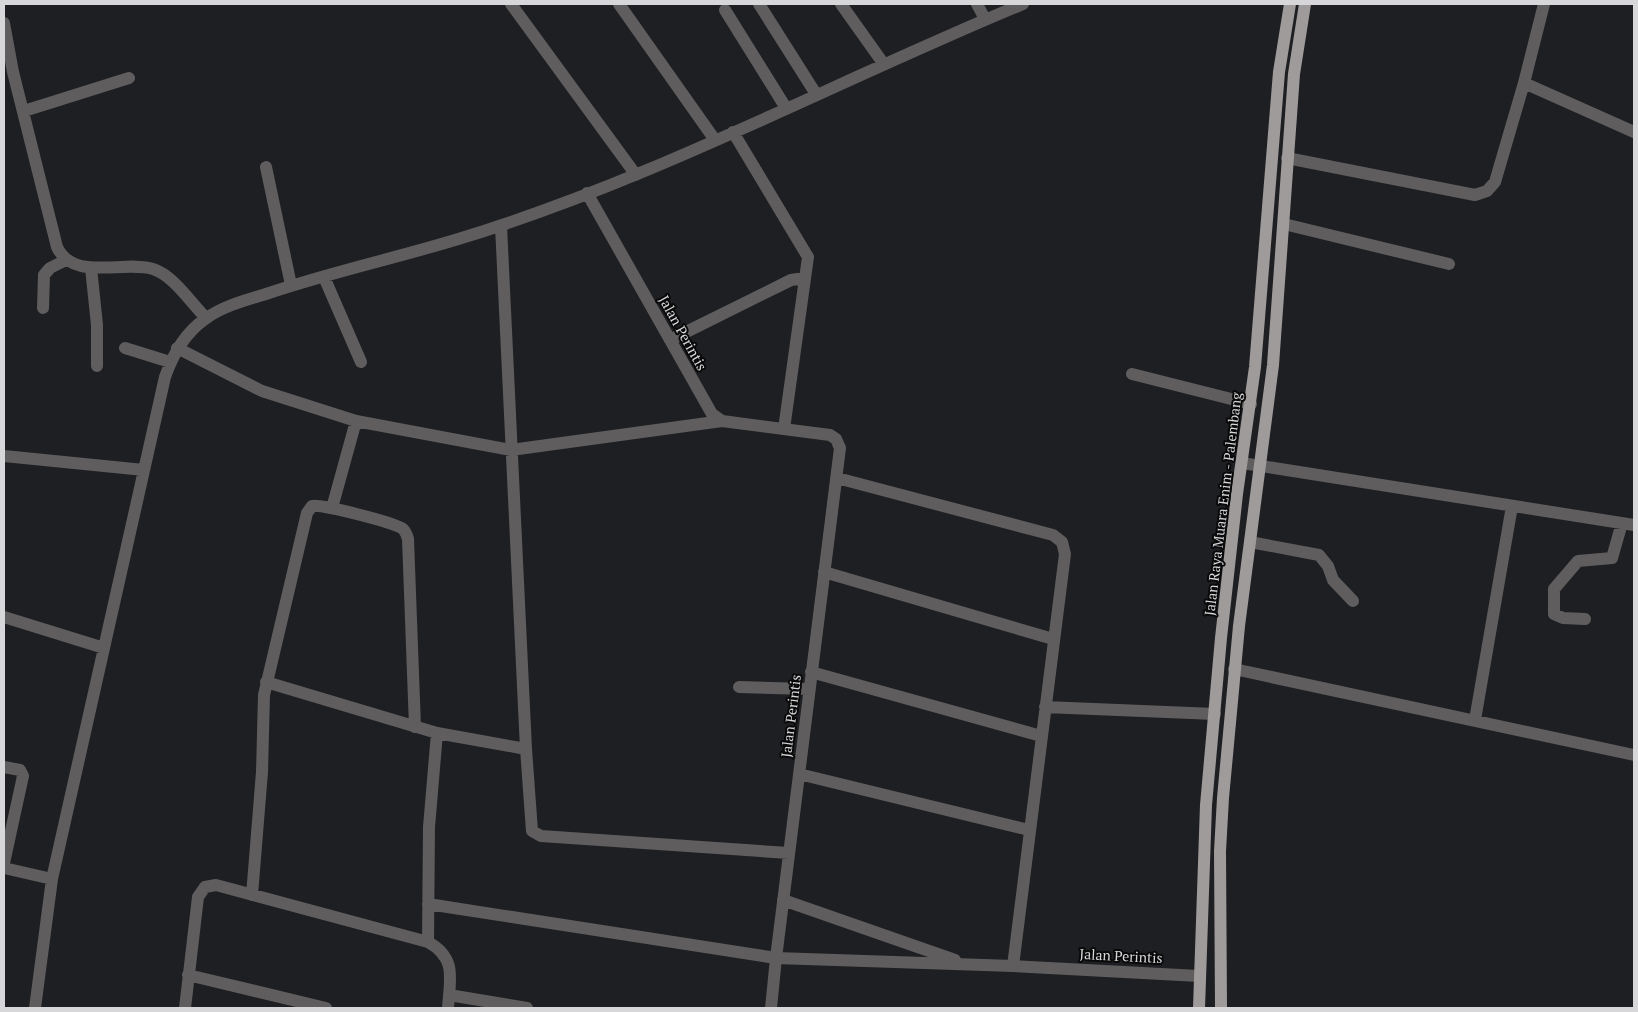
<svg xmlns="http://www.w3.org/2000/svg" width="1638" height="1012" font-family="'PT Serif',serif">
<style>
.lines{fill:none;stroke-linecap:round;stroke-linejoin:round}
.minor{stroke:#5f5d5d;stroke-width:12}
.major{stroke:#a09b9b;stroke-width:12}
.labels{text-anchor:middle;stroke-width:4;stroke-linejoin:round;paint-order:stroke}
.street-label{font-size:14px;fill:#d7d7da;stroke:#09090a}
</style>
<rect width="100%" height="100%" fill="#1e1f22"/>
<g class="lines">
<path class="minor" d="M 511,4 L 636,175
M 619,4 L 715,140
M 759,4 L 816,94
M 841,4 L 883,63
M 977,4 L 985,19
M 725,10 L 786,108
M 4,23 L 13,72 L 57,247 C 73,282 124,260 153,269 C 173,275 191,303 206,318
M 1524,83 L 1634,132
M 24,111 L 129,78
M 733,132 L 808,257 L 784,429
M 1287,158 L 1475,195 L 1487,191 L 1495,182 L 1524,83 L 1544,4
M 266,167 L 291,285
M 587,193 L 712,414 L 722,421 L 830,435 L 836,439 L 840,448 L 776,958 L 1013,966 L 1199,976
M 1284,224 L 1449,264
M 501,226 L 526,749 L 532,831 L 541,836 L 789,853
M 91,268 L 97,325 L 97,366
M 324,277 L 361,362
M 43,308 L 44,275 L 50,268 L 66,260
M 670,340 L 791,280 L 804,278
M 125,348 L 170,362
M 177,348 L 262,391 L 356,421 L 511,450 L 722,421
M 1132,374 L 1251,404
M 4,456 L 144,470
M 1242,463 L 1634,525
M 837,478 L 1053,535 L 1062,542 L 1065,554 L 1013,966
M 332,508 L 356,421
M 1250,542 L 1319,555 L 1328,566 L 1333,580 L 1353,601
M 824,572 L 1053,639
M 4,617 L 104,648
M 1585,619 L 1563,618 L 1554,614 L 1554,589 L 1578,561 L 1612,558 L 1622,523
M 1234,669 L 1634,755
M 811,672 L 1041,736
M 266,682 L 437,733 L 526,749
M 739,687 L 809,689
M 1045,707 L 1215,714
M 1475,720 L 1512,506
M 4,767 L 20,770 L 23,776 L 4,863
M 799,774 L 1029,830
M 4,868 L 52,879
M 252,895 L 262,772 L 264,695 L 307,513 L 312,506 C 321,504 397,523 403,529 C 406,532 407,535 408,539 L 415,727
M 783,900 L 955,960
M 428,904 L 776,958 L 771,1008
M 428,942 L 429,827 L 437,733
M 188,975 L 326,1008
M 449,995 L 527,1008
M 35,1008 L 52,879 L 165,377 C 173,354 185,333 205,319 C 223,306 246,300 266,294 C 328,273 392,259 455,240 C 651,181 834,82 1023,4
M 185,1008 L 198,897 L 205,887 L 216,885 L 428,942 C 457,958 450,979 448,1008"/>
<path class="major" d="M 1199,1008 L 1206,805 L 1221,638 L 1237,494 L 1255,367 L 1279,72 L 1290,4
M 1221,1008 L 1220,851 L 1223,798 L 1239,626 L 1273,365 L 1294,74 L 1305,4"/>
</g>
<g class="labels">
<g class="street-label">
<text transform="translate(683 333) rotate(61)" y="5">Jalan Perintis</text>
<text transform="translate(1223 504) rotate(-83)" y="5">Jalan Raya Muara Enim - Palembang</text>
<text transform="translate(791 716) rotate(-83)" y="5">Jalan Perintis</text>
<text transform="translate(1121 956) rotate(3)" y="5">Jalan Perintis</text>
</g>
</g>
<rect width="1638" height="1012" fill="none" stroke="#d7d7da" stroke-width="10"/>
</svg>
